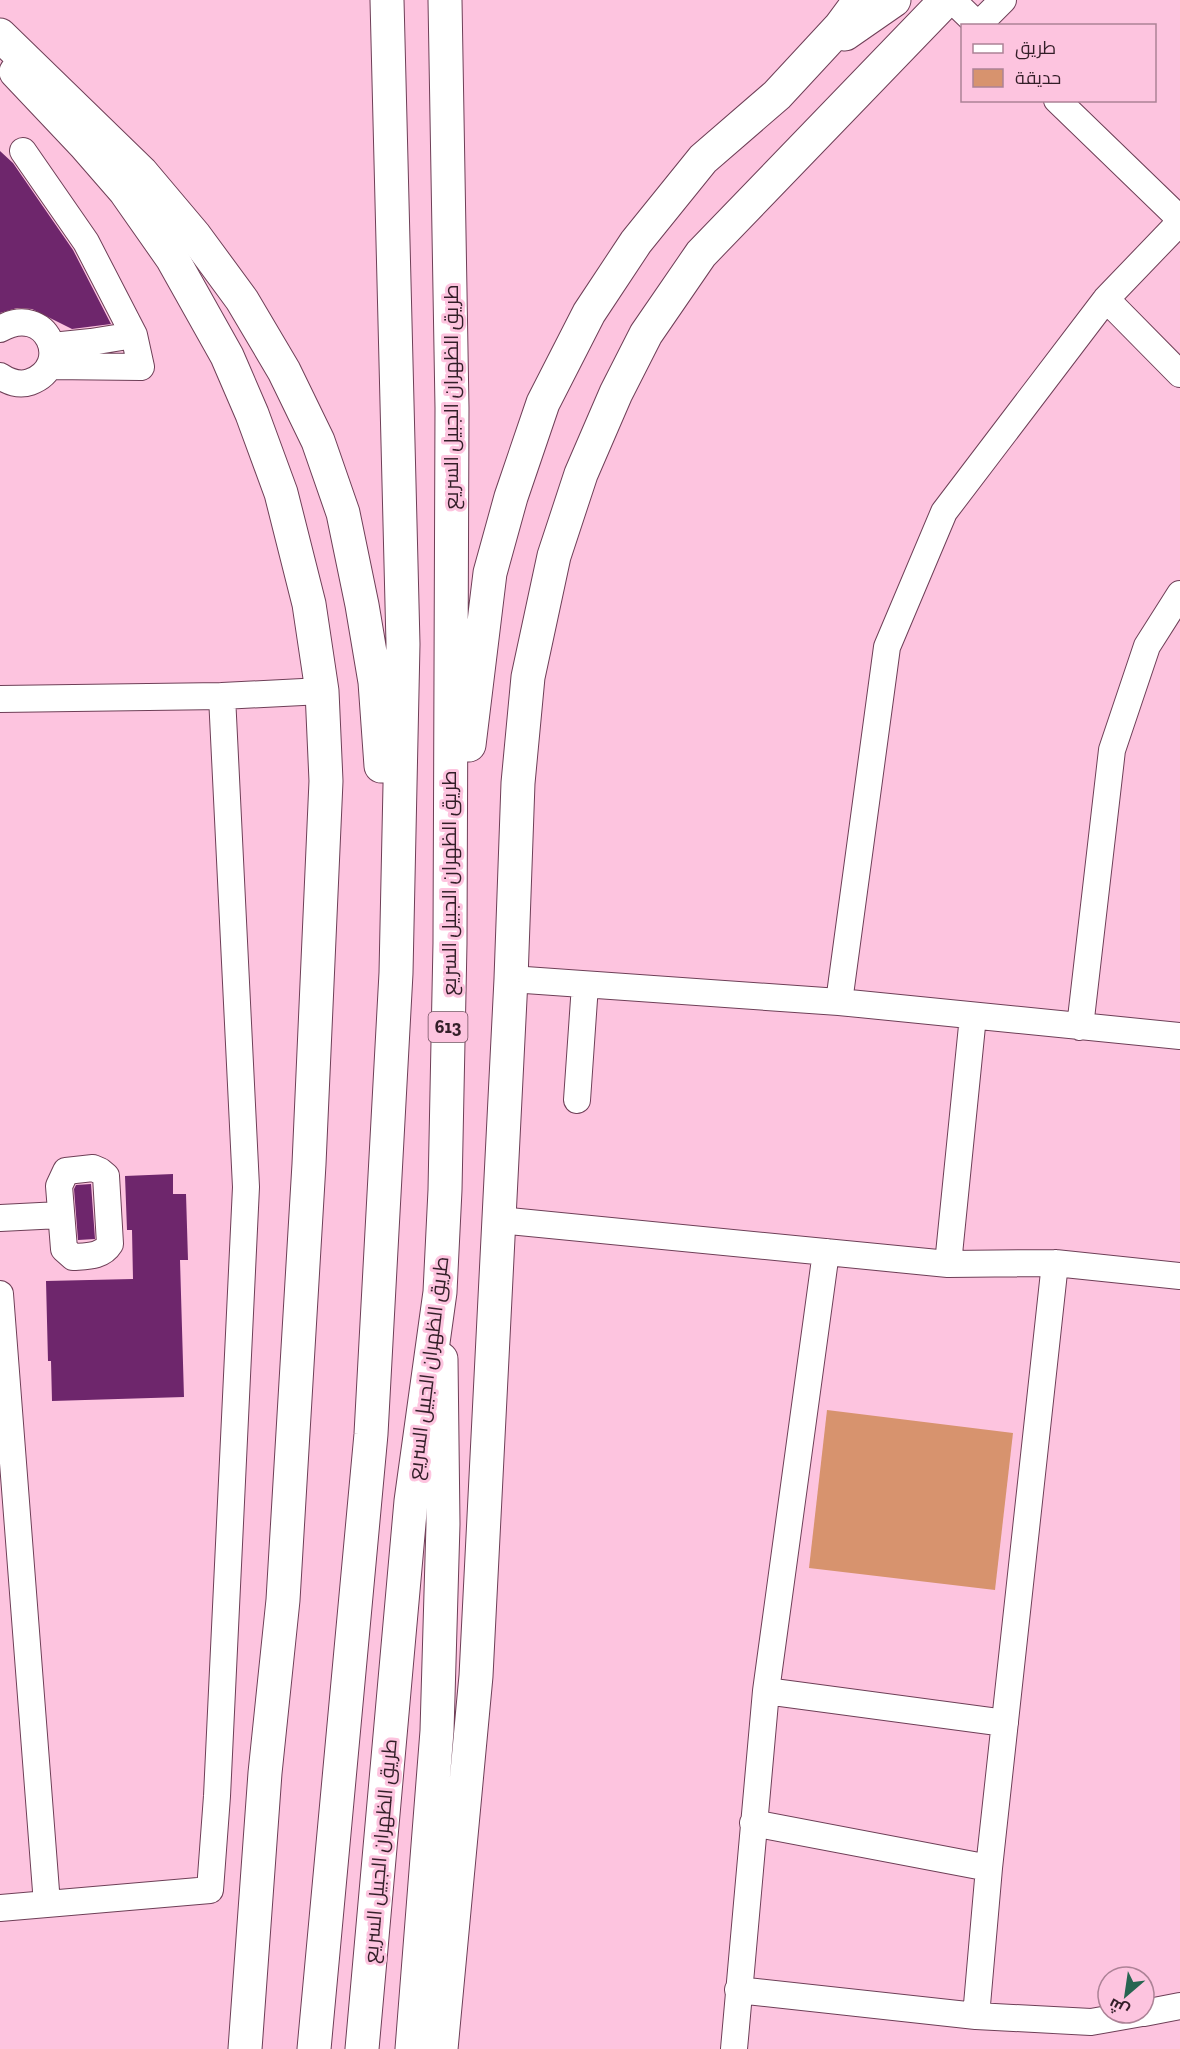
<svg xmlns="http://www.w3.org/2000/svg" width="1180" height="2049" font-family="'Zilla Slab',Cairo,serif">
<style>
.green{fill:#d7936e}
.building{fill:#6e266c}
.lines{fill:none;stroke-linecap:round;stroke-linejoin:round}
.minor-casing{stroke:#6e3f57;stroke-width:28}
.major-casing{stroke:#6e3f57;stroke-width:35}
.highway-casing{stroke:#6e3f57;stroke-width:35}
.minor{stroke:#fff;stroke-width:26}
.major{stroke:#fff;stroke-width:33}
.highway{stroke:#fff;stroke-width:33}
.labels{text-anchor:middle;stroke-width:6;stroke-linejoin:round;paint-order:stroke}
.shield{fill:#fdc4df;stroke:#70505f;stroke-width:1.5}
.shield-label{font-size:18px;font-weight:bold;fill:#331e28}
.street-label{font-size:20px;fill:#331e28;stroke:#fdc4df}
</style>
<rect width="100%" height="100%" fill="#fdc4df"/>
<path class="green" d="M 827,1410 L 1013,1433 L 995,1590 L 809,1568 Z"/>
<path class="building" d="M 0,151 L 13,163 L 73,250 L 111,324 L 72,329 L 32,309 L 17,308 L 0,313 Z
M 173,1174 L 173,1194 L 186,1194 L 188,1260 L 180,1260 L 184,1397 L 52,1401 L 51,1361 L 48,1361 L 46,1281 L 133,1279 L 132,1230 L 127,1230 L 125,1176 Z
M 91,1184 L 95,1239 L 78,1240 L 74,1189 L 76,1185 Z"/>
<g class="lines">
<g class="minor-casing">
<path id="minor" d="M 952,0 L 979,26
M 978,25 L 1003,0
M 1057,100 L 1180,219
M 23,151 L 86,242 L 134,335 L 141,367 L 50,366
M 1106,299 L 1180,374
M 0,329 C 47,302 74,366 30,382 C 19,386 9,382 0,376
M 52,346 L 91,342 L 134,335
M 222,696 L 322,691
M 0,699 L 222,696 L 246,1187 L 217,1796 L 210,1890 L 0,1908
M 511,979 L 839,1002 L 1180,1036
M 839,1002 L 887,647 L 944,512 L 1106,299 L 1180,222
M 1080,1027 L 1112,750 L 1147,646 L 1180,594
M 577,1100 L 585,985
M 93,1168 L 100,1171 L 106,1176 L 110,1244 C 102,1257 87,1256 73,1257 L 64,1249 L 59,1186 L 66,1171 Z
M 0,1218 L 60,1215
M 499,1220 L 948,1264 L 1055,1263 L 1180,1276
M 948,1264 L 973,1016
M 0,1294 L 47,1904
M 766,1691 L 1005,1723
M 753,1823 L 989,1868
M 738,1990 L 976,2016 L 1091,2022 L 1142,2013
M 1144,2013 L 1180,2006
M 976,2016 L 989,1868 L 1055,1263
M 734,2049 L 766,1691 L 826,1252"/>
</g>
<g class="major-casing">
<path id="major" d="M 16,72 L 85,145 L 125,191 L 172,258 L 227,356 L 252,414 L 281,493 L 309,604 L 322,691 L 326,781 L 309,1164 L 283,1600 L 265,1773 L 245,2049
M 412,2049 L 437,1731 L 443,1524 L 441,1359
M 441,2049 L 476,1676 L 511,979 L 518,783 L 528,677 L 554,556 L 581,474 L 616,393 L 646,334 L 701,254 L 946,0"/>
</g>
<g class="highway-casing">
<path id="highway" d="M 845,34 L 894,0
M 0,35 L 141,172 L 195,236 L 242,300 L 284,371 L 318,441 L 343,513 L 362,605 L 375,682 L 381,766
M 469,745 L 490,573 L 511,497 L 543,403 L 589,313 L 636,242 L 703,159 L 777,95 L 840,27 L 860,0
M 314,2049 L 371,1434 L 396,973 L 403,644 L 387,0
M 362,2049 L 411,1501 L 440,1292 L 445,1190 L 450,943 L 452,408 L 445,0"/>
</g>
<use href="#minor" class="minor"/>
<use href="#major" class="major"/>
<use href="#highway" class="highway"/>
</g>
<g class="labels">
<rect class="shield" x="428.5" y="1012" width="39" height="30" rx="4.5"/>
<g class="shield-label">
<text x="448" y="1033">613</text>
</g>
<g class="street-label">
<text transform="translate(451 397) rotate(-90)" y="7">طريق الظهران الجبيل السريع</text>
<text transform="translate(449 883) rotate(-90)" y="7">طريق الظهران الجبيل السريع</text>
<text transform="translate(428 1368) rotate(-83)" y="7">طريق الظهران الجبيل السريع</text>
<text transform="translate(380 1851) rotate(-85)" y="7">طريق الظهران الجبيل السريع</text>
</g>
</g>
<rect x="961" y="24" width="195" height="78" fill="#fdc4df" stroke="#ac8296" stroke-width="1.5"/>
<rect x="973" y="44" width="30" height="9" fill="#ffffff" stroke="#ac8296" stroke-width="1.5"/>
<text x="1015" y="54" font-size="18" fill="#331e28">طريق</text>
<rect x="973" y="69" width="30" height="18" fill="#d7936e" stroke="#ac8296" stroke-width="1.5"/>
<text x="1015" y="84" font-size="18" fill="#331e28">حديقة</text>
<g transform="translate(1126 1995) rotate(209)"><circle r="28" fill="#fdc4df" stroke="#ac8296" stroke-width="1.5"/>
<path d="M0-4.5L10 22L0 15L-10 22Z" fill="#276551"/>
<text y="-9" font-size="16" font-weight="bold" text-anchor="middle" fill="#331e28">ش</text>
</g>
</svg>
